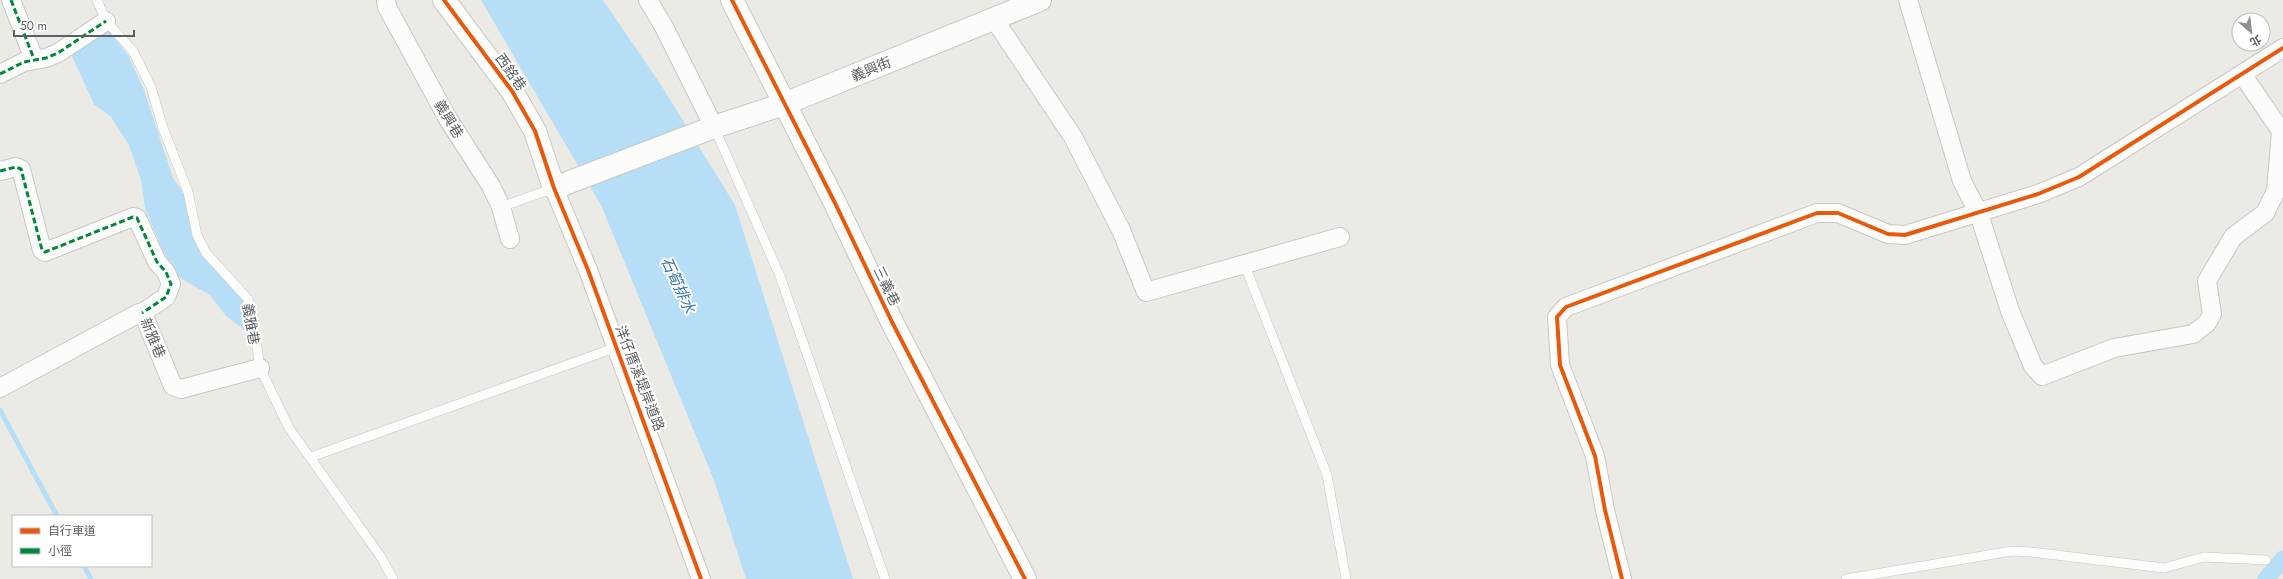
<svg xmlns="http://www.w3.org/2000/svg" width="2283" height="579" font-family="Jost,'Noto Sans TC',sans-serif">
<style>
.water{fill:#b6dff7}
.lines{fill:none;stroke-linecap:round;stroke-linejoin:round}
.stream{stroke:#b6dff7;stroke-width:5}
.canal{stroke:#b6dff7;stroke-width:17}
.service-casing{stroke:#c7c7c5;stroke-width:10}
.minor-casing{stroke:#c7c7c5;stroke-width:20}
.tertiary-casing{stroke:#c7c7c5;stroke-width:24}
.service{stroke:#fcfcfb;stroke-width:9}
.minor{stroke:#fcfcfb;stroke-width:18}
.tertiary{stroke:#fcfcfb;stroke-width:22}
.quiet{stroke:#00873e;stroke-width:3;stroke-dasharray:6 3;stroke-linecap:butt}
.cycleway-casing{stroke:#fff;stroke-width:6}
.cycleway{stroke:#e8590c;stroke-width:4}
.labels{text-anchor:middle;stroke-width:4;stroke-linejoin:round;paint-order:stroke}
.street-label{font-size:14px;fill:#5a5f63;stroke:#fff}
.water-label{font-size:15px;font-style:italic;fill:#3675ae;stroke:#fff}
</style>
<rect width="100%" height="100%" fill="#ebeae4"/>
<path class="water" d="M 481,0 L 603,0 L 661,85 L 735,205 L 853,579 L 746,579 L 714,480 L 601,205 Z
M 106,27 L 128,55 L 144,90 L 173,178 L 184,194 L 191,225 L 238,289 L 248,313 L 251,335 L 226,316 L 210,295 L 180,278 L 163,251 L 145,208 L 141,180 L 129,145 L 111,117 L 94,104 L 71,54 Z"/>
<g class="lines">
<path class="stream" d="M 0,410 L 57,516
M 84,566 L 91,579"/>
<path class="canal" d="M 2266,579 L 2283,559"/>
<g class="service-casing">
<path id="service" d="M 97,0 L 106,21 L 133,51 L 151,87 L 163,128 L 188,192 L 197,235 L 206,253 L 248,299 L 252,313 L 260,368 L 289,428 L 381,557 L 393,579
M 714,127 L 780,276 L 885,579
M 501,207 L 554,188
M 1245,266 L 1327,475 L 1346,579
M 311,457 L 617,347
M 1846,579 L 2012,551 L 2031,552 L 2164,568 L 2204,557 L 2266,560"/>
</g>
<g class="minor-casing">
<path id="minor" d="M 11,0 L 34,59
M 386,0 L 387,7 L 448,119 L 491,186 L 501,207 L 510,239
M 648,0 L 664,27 L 714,127
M 1908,0 L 1962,181 L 1979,214 L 2010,311 L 2033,366 L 2042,376 L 2114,348 L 2193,334 L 2207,323 L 2212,314 L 2207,281 L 2233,237 L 2265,213 L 2276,191 L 2281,131 L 2242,74
M 994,19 L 1073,137 L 1121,230 L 1146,292 L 1340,237
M 0,74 L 24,62 L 46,58 L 58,53 L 106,21
M 0,171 L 16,167 L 21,169 L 42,250 L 45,252 L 133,217 L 137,218 L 157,262 L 166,272 L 171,284 L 166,297 L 142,313
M 554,188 L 588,270 L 701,579
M 0,388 L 139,313 L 142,313 L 144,316 L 173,386 L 181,389 L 260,368
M 1622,579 L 1605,510 L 1595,456 L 1560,365 L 1557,317 L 1566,307 L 1817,213 L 1838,213 L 1888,234 L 1905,235 L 2038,194 L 2079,177 L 2283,48"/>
</g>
<g class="tertiary-casing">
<path id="tertiary" d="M 444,0 L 512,91 L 535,131 L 554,188 L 714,127 L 784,104 L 1040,0
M 732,0 L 835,203 L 892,322 L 1025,579"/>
</g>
<use href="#service" class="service"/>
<use href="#minor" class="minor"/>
<use href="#tertiary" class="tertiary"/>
<path class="quiet" d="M 11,0 L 34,59
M 0,74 L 24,62 L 46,58 L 58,53 L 106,21
M 0,171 L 16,167 L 21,169 L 42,250 L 45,252 L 133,217 L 137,218 L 157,262 L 166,272 L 171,284 L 166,297 L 142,313"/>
<g class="cycleway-casing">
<path id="cycleway" d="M 444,0 L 512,91 L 535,131 L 554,188 L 588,270 L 701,579
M 732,0 L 835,203 L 892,322 L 1025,579
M 1622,579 L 1605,510 L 1595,456 L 1560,365 L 1557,317 L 1566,307 L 1817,213 L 1838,213 L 1888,234 L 1905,235 L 2038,194 L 2079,177 L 2283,48"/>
</g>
<use href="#cycleway" class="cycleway"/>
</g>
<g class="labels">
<g class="street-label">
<text transform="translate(871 69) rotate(-22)" y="5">義興街</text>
<text transform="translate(511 72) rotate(55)" y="5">西銘巷</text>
<text transform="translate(449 119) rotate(59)" y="5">義興巷</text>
<text transform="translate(887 286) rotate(64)" y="5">三義巷</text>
<text transform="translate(251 324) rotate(80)" y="5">義雅巷</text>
<text transform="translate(153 338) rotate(67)" y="5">新雅巷</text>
<text transform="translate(640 378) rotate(69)" y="5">洋仔厝溪堤岸道路</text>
</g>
<g class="water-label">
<text transform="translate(678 285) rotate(65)" y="5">石筍排水</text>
</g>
</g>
<rect x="12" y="515" width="140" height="52" fill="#ffffff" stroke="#bdbfc1"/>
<rect x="20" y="528" width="20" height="6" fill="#e8590c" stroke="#bdbfc1"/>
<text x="48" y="535" font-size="12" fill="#5a5f63">自行車道</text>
<rect x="20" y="548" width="20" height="6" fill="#00873e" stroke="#bdbfc1"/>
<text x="48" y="555" font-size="12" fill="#5a5f63">小徑</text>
<g transform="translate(2251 32) rotate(152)"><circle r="19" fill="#ffffff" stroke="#bdbfc1"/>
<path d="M0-3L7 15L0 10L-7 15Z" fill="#8d9090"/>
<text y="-6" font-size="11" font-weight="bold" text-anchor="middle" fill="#5a5f63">北</text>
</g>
<path d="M14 30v6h120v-6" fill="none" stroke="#5a5f63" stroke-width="2"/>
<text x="20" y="30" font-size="12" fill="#5a5f63" stroke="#ffffff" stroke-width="3" paint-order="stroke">50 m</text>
</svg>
